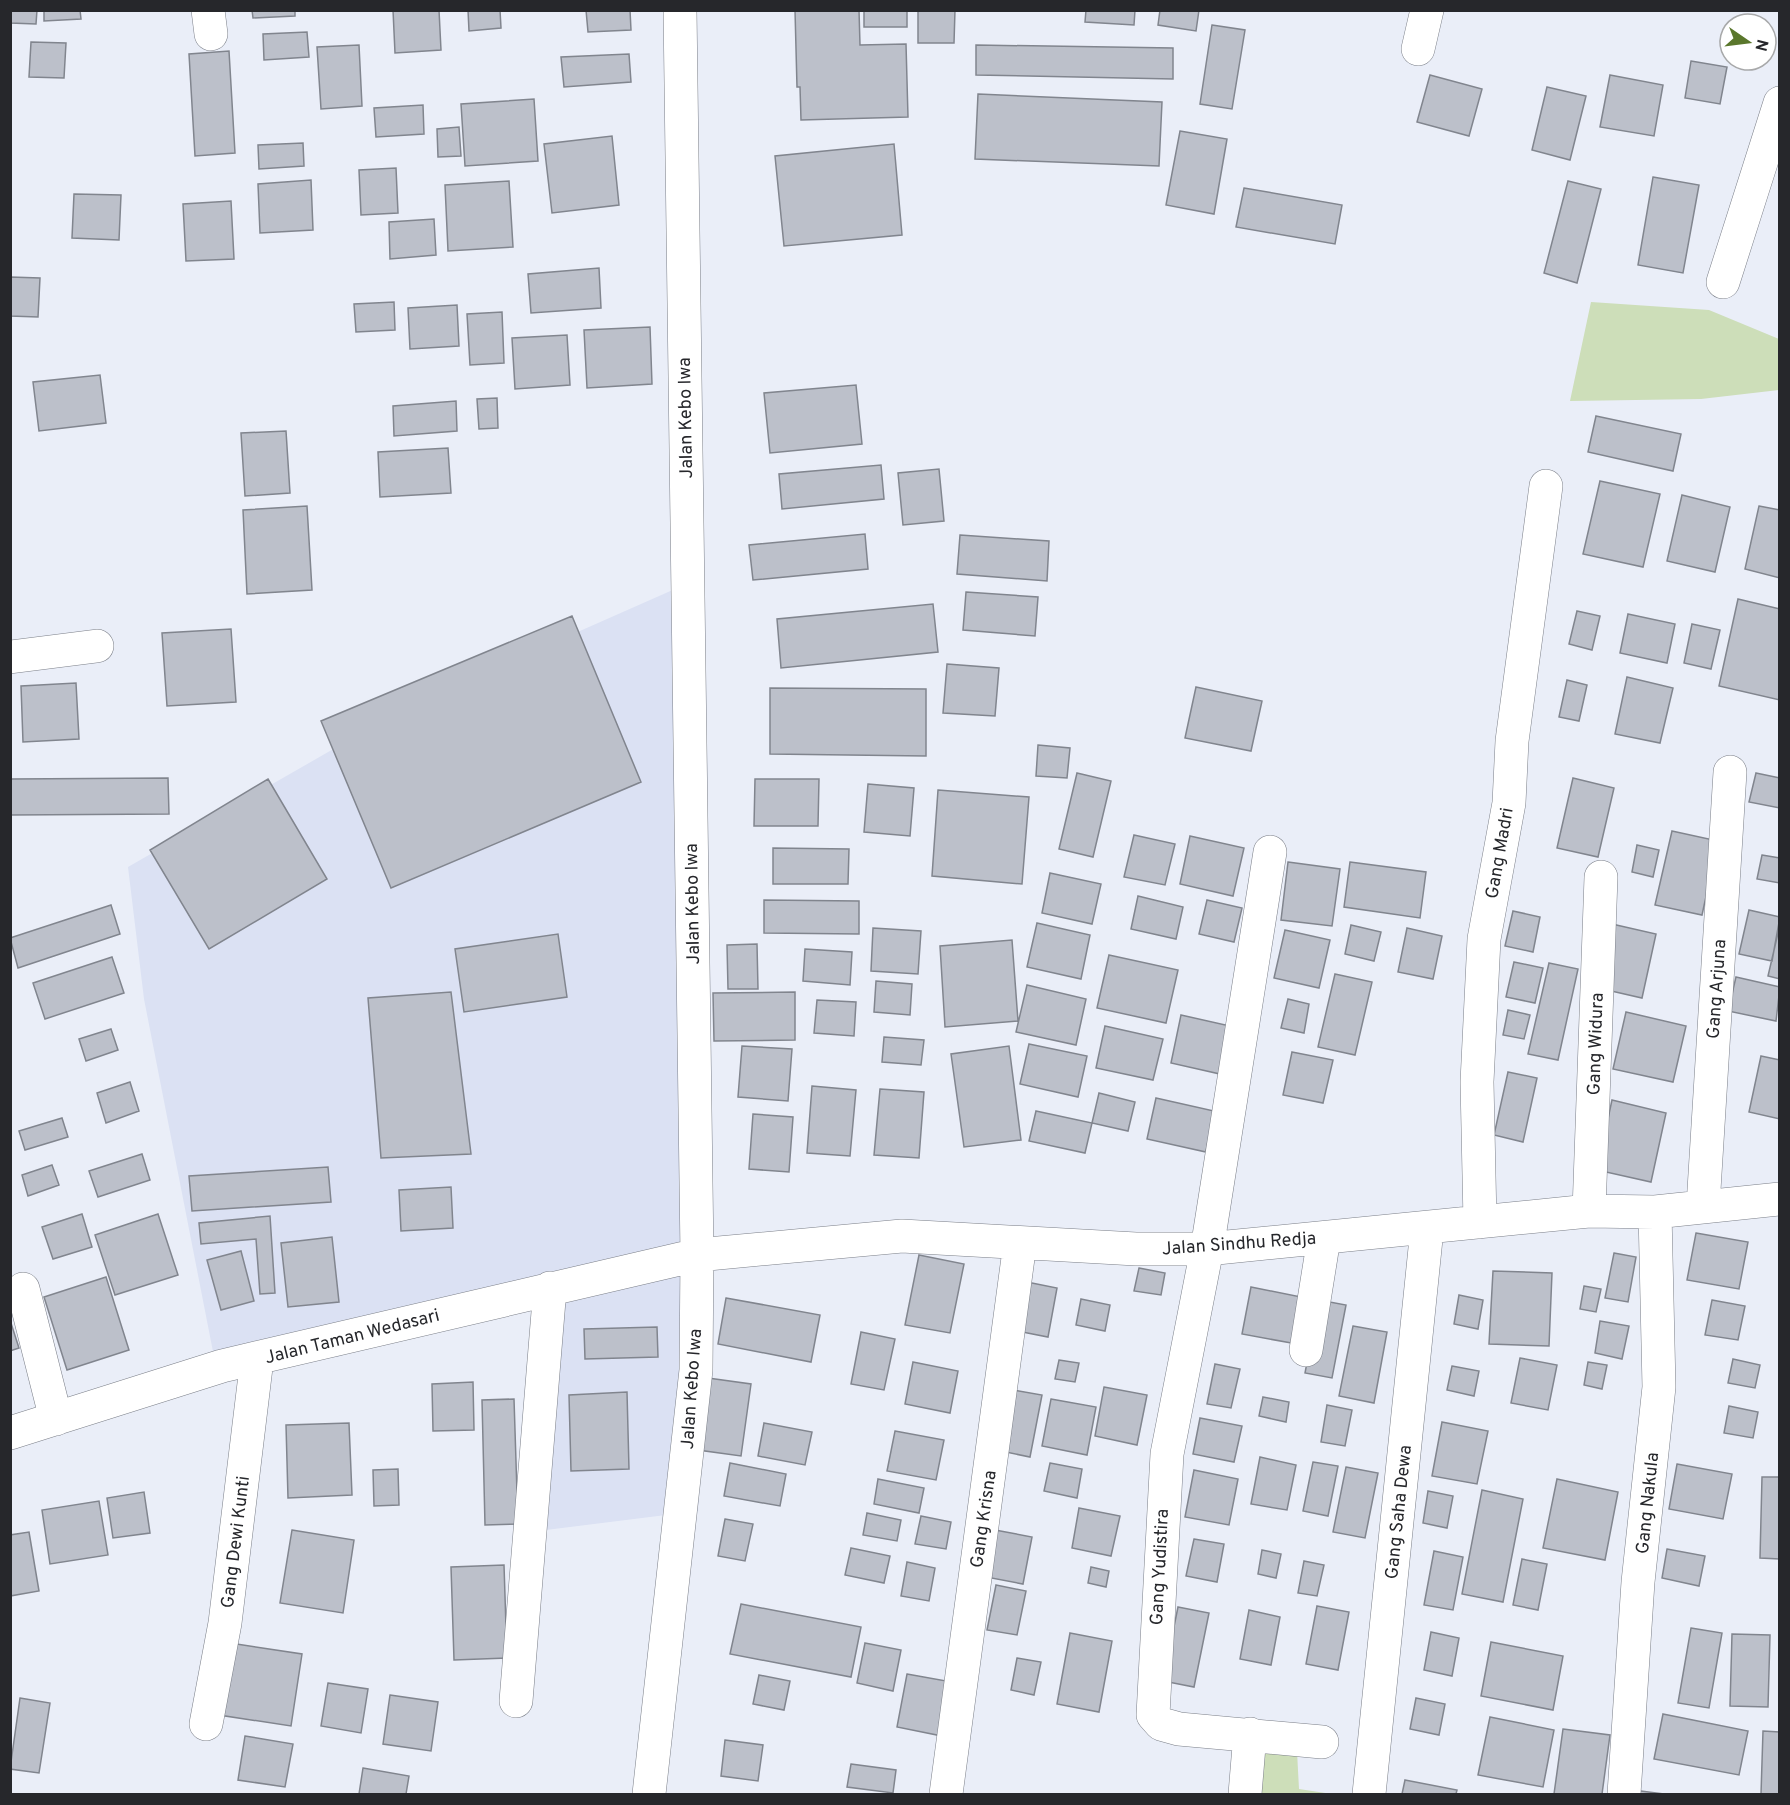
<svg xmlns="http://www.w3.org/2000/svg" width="1790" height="1805" font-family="Overpass,sans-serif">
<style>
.built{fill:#dbe1f3}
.green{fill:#cddeb9}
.building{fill:#bcc0ca;stroke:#81858e;stroke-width:1.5}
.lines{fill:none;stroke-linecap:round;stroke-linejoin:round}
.minor-casing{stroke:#7b7f88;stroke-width:34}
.minor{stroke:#fff;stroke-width:33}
.labels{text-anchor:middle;stroke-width:4.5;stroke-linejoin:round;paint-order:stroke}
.street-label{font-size:18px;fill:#26272b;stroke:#fff}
</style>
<rect width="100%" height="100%" fill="#eaeef8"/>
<path class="built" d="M 684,585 L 706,1374 L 698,1511 L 522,1533 L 535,1280 L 338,1357 L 261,1361 L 216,1367 L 144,999 L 128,867 L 403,709 Z"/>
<path class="green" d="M 1591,302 L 1709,310 L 1779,339 L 1779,390 L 1701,399 L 1570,401 Z
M 1296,1732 L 1299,1789 L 1332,1794 L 1229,1794 L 1235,1734 Z"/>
<path class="building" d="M 10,10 L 37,10 L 36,24 L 10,23 Z
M 44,10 L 80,10 L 81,19 L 44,21 Z
M 252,10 L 295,10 L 295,16 L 253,18 Z
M 393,10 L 439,10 L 441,50 L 395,53 Z
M 468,10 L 500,10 L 501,28 L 469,31 Z
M 586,10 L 630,10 L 631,30 L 588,32 Z
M 795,10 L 859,10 L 860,45 L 906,44 L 908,117 L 801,120 L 800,87 L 797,87 Z
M 864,10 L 907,10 L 907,27 L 864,27 Z
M 918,10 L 955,10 L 954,43 L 918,43 Z
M 1086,10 L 1135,10 L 1134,25 L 1085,22 Z
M 1160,10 L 1199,10 L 1196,31 L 1158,25 Z
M 1212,25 L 1245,30 L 1232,109 L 1200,104 Z
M 307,32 L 309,57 L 264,60 L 263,34 Z
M 31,42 L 66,43 L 64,78 L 29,77 Z
M 359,45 L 362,106 L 321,109 L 317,47 Z
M 976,45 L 1173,48 L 1173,79 L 976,75 Z
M 229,51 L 235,153 L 195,156 L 189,54 Z
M 629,54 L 631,82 L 564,87 L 561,57 Z
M 1691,61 L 1727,67 L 1720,104 L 1685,98 Z
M 1430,75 L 1482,89 L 1469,136 L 1417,122 Z
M 1610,75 L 1663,85 L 1654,136 L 1600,127 Z
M 1547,87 L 1586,96 L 1570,160 L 1532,150 Z
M 978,94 L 1162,102 L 1159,166 L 975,159 Z
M 534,99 L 538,161 L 465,166 L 461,104 Z
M 423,105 L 424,134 L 376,137 L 374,108 Z
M 459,127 L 461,156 L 438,157 L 437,129 Z
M 1180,131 L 1227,139 L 1214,214 L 1166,205 Z
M 612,136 L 619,205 L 552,213 L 544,144 Z
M 303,143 L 304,166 L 259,169 L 258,145 Z
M 894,144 L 902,235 L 784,246 L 775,156 Z
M 396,168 L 398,213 L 361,215 L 359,170 Z
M 1653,177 L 1699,185 L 1683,273 L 1638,265 Z
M 311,180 L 313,230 L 260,233 L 258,184 Z
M 509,181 L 513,247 L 448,251 L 445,185 Z
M 1568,181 L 1601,189 L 1577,283 L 1544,273 Z
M 1244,188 L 1342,205 L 1335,244 L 1236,227 Z
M 74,194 L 121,195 L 119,240 L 72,238 Z
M 231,201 L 234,259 L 186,261 L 183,204 Z
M 434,219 L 436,255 L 390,259 L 389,222 Z
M 599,268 L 601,308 L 531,313 L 528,274 Z
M 10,277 L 40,278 L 38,317 L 10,316 Z
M 394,302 L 395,330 L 356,332 L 354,304 Z
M 457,305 L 459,346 L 410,349 L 408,308 Z
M 502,312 L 504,363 L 470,365 L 467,314 Z
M 650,327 L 652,384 L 587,388 L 584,330 Z
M 567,335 L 570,385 L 515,389 L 512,338 Z
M 100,375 L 106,423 L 39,431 L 33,382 Z
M 856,385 L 862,444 L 770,453 L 764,393 Z
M 497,398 L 498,428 L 479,429 L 477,399 Z
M 456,401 L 457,431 L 394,436 L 393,406 Z
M 1596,416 L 1681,434 L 1673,471 L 1588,452 Z
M 286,431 L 290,493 L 245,496 L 241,433 Z
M 448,448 L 451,493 L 380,497 L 378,452 Z
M 881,465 L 884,499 L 782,509 L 779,474 Z
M 939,469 L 944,521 L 903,525 L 898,473 Z
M 1600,481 L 1660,494 L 1643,567 L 1583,554 Z
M 1682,495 L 1730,507 L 1715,572 L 1667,561 Z
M 307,506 L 312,590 L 247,594 L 243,510 Z
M 1759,506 L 1780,510 L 1780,578 L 1745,569 Z
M 865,534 L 868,569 L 753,580 L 749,545 Z
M 960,535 L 1049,541 L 1047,581 L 957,574 Z
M 966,592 L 1038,597 L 1035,636 L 963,630 Z
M 1738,599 L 1780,609 L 1780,700 L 1719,686 Z
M 933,604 L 938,652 L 781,668 L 777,619 Z
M 1577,611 L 1600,616 L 1592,650 L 1569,644 Z
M 1628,614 L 1675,624 L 1667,663 L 1620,653 Z
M 572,616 L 641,782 L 391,888 L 321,721 Z
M 1692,624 L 1720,630 L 1711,669 L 1684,663 Z
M 231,629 L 236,702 L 167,706 L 162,633 Z
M 947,664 L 999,668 L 995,716 L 943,713 Z
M 1627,677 L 1673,688 L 1660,743 L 1615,734 Z
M 1567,680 L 1587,685 L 1579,721 L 1559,717 Z
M 76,683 L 79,739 L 23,742 L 21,686 Z
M 1196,687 L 1262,701 L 1251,751 L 1185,738 Z
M 770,688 L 926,689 L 926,756 L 770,754 Z
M 1038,745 L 1070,748 L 1067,778 L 1036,776 Z
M 1077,773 L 1111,781 L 1093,857 L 1059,849 Z
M 1756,773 L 1780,778 L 1780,808 L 1749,802 Z
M 168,778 L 169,814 L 10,815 L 10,779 Z
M 1573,778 L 1614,788 L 1598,857 L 1557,848 Z
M 268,779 L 327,879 L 209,949 L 150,850 Z
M 755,779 L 819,779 L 818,826 L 754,826 Z
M 868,784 L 914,788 L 910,836 L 864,832 Z
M 938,790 L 1029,797 L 1022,884 L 932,876 Z
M 1672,831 L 1718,841 L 1702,915 L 1655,905 Z
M 1134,835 L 1175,844 L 1165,885 L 1124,877 Z
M 1190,836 L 1244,848 L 1233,896 L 1180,884 Z
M 1637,845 L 1659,850 L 1653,877 L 1632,872 Z
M 773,848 L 849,849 L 848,884 L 773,884 Z
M 1762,855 L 1780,858 L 1780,883 L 1757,879 Z
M 1288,862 L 1340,869 L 1332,926 L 1281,920 Z
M 1350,862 L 1426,872 L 1420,918 L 1344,907 Z
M 1050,873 L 1101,884 L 1092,924 L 1042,913 Z
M 1138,896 L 1183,907 L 1176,939 L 1131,929 Z
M 764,900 L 859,901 L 859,934 L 764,933 Z
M 1207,900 L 1242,908 L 1234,942 L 1199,934 Z
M 111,905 L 120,934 L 18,968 L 10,938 Z
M 1749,910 L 1780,917 L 1772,961 L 1739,954 Z
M 1513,911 L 1540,917 L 1533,952 L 1505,946 Z
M 1037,923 L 1090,935 L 1081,979 L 1027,967 Z
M 1612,924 L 1656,934 L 1642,998 L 1598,988 Z
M 1351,925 L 1381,932 L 1374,961 L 1345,954 Z
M 873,928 L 921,931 L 918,974 L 871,971 Z
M 1407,928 L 1442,936 L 1433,979 L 1398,972 Z
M 1285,930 L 1330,940 L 1319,988 L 1274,978 Z
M 1778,933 L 1780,934 L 1780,979 L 1768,976 Z
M 558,934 L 567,997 L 464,1012 L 455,949 Z
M 1012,940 L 1018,1021 L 945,1027 L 940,946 Z
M 757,944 L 758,989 L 728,989 L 727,945 Z
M 805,949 L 852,952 L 850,985 L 803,981 Z
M 1109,955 L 1178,970 L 1166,1023 L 1097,1008 Z
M 112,957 L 124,993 L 45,1019 L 33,983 Z
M 1514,962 L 1543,968 L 1535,1003 L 1506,997 Z
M 1549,963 L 1578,969 L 1558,1060 L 1528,1054 Z
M 1335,974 L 1372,982 L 1355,1055 L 1318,1047 Z
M 1736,977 L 1780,987 L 1776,1021 L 1728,1011 Z
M 876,981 L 912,984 L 910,1015 L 874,1012 Z
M 1027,985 L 1086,999 L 1076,1045 L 1016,1032 Z
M 451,992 L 471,1154 L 381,1158 L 368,998 Z
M 795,992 L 795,1040 L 714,1041 L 713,993 Z
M 1288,999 L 1309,1004 L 1304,1033 L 1281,1028 Z
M 817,1000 L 856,1002 L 854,1036 L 814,1033 Z
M 1508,1010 L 1530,1015 L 1524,1039 L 1503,1035 Z
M 1626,1012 L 1686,1026 L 1673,1082 L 1613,1069 Z
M 1181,1015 L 1230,1026 L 1220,1074 L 1171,1063 Z
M 1105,1026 L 1163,1039 L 1153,1080 L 1096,1068 Z
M 111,1029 L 118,1050 L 86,1061 L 79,1039 Z
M 884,1037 L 924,1040 L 921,1065 L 882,1062 Z
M 1029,1044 L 1087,1056 L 1078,1097 L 1020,1084 Z
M 742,1046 L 792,1049 L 788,1101 L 738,1097 Z
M 1009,1046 L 1021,1140 L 964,1147 L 951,1054 Z
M 1292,1052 L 1333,1060 L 1323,1103 L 1283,1095 Z
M 1761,1056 L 1780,1060 L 1780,1119 L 1749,1112 Z
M 1508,1072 L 1537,1078 L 1523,1142 L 1494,1135 Z
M 130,1082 L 139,1111 L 106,1123 L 97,1093 Z
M 812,1086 L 856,1090 L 850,1156 L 807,1153 Z
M 880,1089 L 924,1092 L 919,1158 L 874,1155 Z
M 1099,1093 L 1135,1102 L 1128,1131 L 1092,1123 Z
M 1156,1098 L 1214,1111 L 1206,1152 L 1147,1139 Z
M 1612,1100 L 1666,1113 L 1651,1182 L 1597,1170 Z
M 1036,1111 L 1092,1123 L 1085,1153 L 1029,1141 Z
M 753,1114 L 793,1117 L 789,1172 L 749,1169 Z
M 62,1118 L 68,1137 L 25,1150 L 19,1131 Z
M 142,1154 L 150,1180 L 98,1197 L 89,1171 Z
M 52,1165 L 59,1185 L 28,1196 L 22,1175 Z
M 328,1167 L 331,1202 L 192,1211 L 189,1176 Z
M 451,1187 L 453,1228 L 401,1231 L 399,1190 Z
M 82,1214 L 92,1247 L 53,1259 L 42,1227 Z
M 158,1214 L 178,1275 L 115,1295 L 95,1235 Z
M 270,1216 L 275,1293 L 260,1294 L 256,1239 L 201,1244 L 199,1223 Z
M 1696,1233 L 1748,1242 L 1739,1289 L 1687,1280 Z
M 332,1237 L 339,1302 L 288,1307 L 281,1243 Z
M 241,1251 L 254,1301 L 221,1310 L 207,1260 Z
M 1614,1253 L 1636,1257 L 1628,1302 L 1605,1298 Z
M 919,1255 L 964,1264 L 950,1333 L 905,1325 Z
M 1139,1268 L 1165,1273 L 1161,1295 L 1134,1291 Z
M 1493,1271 L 1552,1273 L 1549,1346 L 1489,1344 Z
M 106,1277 L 129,1350 L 67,1370 L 44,1297 Z
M 1022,1281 L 1057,1288 L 1048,1337 L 1012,1330 Z
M 1584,1286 L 1601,1289 L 1596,1312 L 1580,1309 Z
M 1251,1287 L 1311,1299 L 1302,1345 L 1242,1334 Z
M 1459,1295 L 1483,1300 L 1478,1329 L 1454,1324 Z
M 726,1298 L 820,1315 L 811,1362 L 718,1344 Z
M 1081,1299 L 1110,1305 L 1105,1331 L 1076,1325 Z
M 1319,1300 L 1346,1305 L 1332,1378 L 1305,1373 Z
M 1712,1300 L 1745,1306 L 1738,1340 L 1705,1335 Z
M 10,1320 L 19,1348 L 10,1351 Z
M 1600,1321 L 1629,1326 L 1622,1359 L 1595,1353 Z
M 1353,1326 L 1387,1332 L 1374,1403 L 1339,1396 Z
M 657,1327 L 658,1357 L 585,1359 L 584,1329 Z
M 861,1332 L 895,1339 L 884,1390 L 851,1384 Z
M 1520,1358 L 1557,1365 L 1548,1410 L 1511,1403 Z
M 1733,1359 L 1760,1365 L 1755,1388 L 1728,1383 Z
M 1059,1360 L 1079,1363 L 1075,1382 L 1055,1379 Z
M 913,1362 L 958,1371 L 950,1413 L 905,1404 Z
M 1588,1362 L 1607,1365 L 1602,1389 L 1584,1385 Z
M 1215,1364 L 1240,1369 L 1231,1408 L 1207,1404 Z
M 1452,1366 L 1479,1371 L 1474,1396 L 1447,1390 Z
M 708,1378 L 751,1384 L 741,1456 L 698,1450 Z
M 473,1382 L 474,1430 L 433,1431 L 432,1384 Z
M 1104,1387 L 1147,1395 L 1137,1445 L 1095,1436 Z
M 1008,1389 L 1042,1395 L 1030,1457 L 996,1450 Z
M 627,1392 L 629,1469 L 571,1471 L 569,1395 Z
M 1263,1397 L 1289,1402 L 1286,1422 L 1259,1416 Z
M 514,1399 L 518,1524 L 485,1525 L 482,1400 Z
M 1051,1399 L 1096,1407 L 1087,1455 L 1042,1446 Z
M 1327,1405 L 1352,1410 L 1345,1446 L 1321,1442 Z
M 1729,1406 L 1758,1412 L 1753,1438 L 1724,1433 Z
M 1200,1418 L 1242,1426 L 1234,1462 L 1193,1454 Z
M 1442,1422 L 1488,1431 L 1477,1484 L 1432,1476 Z
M 349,1423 L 352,1495 L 288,1498 L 286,1425 Z
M 764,1423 L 812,1432 L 805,1465 L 758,1456 Z
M 895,1431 L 944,1440 L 936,1480 L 887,1471 Z
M 1260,1457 L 1296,1465 L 1287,1510 L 1251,1504 Z
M 1313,1462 L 1338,1466 L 1328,1516 L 1303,1511 Z
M 730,1463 L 786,1474 L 780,1506 L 724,1496 Z
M 1050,1463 L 1082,1469 L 1077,1498 L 1044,1491 Z
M 1677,1464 L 1732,1474 L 1723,1519 L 1669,1509 Z
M 1346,1467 L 1378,1473 L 1365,1538 L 1333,1532 Z
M 398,1469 L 399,1505 L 374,1506 L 373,1470 Z
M 1194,1470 L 1238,1479 L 1229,1525 L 1185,1517 Z
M 1762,1477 L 1780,1477 L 1780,1559 L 1760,1558 Z
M 878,1479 L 924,1488 L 919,1513 L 874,1504 Z
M 1557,1479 L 1618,1492 L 1605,1560 L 1543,1548 Z
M 1482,1490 L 1523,1499 L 1503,1602 L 1462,1594 Z
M 1428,1491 L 1453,1496 L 1447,1528 L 1423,1523 Z
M 144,1492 L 150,1533 L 113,1538 L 107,1498 Z
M 99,1501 L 108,1555 L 50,1564 L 42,1510 Z
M 1079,1508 L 1120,1516 L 1111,1556 L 1072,1548 Z
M 867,1513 L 901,1520 L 897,1541 L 863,1535 Z
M 921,1516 L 951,1522 L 946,1549 L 915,1544 Z
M 725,1519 L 753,1524 L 745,1561 L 718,1556 Z
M 292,1530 L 354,1540 L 343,1613 L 280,1603 Z
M 995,1530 L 1032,1537 L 1023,1584 L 986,1577 Z
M 29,1532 L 39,1591 L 10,1596 L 10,1535 Z
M 1194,1539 L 1224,1544 L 1217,1582 L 1186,1576 Z
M 851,1548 L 890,1556 L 884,1583 L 845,1575 Z
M 1667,1549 L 1705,1556 L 1699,1586 L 1662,1578 Z
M 1262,1550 L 1281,1554 L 1276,1578 L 1258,1574 Z
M 1434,1551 L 1463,1557 L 1453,1610 L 1424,1605 Z
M 1522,1559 L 1547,1564 L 1538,1610 L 1513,1605 Z
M 1304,1561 L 1324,1565 L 1317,1596 L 1298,1593 Z
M 907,1562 L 935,1568 L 929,1601 L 901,1596 Z
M 504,1565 L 507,1658 L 454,1660 L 451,1567 Z
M 1091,1567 L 1109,1571 L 1106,1587 L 1088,1583 Z
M 996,1585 L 1026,1591 L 1017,1635 L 987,1630 Z
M 741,1604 L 861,1627 L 851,1677 L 730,1654 Z
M 1317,1606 L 1349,1612 L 1338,1670 L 1306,1664 Z
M 1178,1607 L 1209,1613 L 1194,1687 L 1163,1681 Z
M 1249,1610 L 1280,1617 L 1271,1665 L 1240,1659 Z
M 1691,1628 L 1722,1633 L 1709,1708 L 1678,1703 Z
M 1431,1632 L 1459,1638 L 1452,1676 L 1424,1670 Z
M 1070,1633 L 1112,1641 L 1099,1712 L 1057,1704 Z
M 1732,1634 L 1770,1635 L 1768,1707 L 1730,1706 Z
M 1491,1642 L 1563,1656 L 1553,1710 L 1481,1696 Z
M 230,1643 L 302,1654 L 291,1726 L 219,1715 Z
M 865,1643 L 901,1650 L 893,1691 L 857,1683 Z
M 1017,1658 L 1041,1662 L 1034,1695 L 1011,1690 Z
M 907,1674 L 952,1682 L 942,1736 L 897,1727 Z
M 759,1675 L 790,1681 L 784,1710 L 753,1704 Z
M 328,1683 L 368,1689 L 361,1733 L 321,1726 Z
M 390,1695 L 438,1702 L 431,1751 L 383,1744 Z
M 20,1698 L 50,1703 L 39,1773 L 10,1769 Z
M 1416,1698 L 1445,1704 L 1439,1735 L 1410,1729 Z
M 1663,1714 L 1748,1731 L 1739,1775 L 1654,1759 Z
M 1490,1717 L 1554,1730 L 1543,1787 L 1478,1775 Z
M 1563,1729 L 1610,1735 L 1602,1794 L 1554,1794 Z
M 1763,1731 L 1780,1732 L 1780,1794 L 1761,1794 Z
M 245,1736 L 293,1744 L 285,1787 L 238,1780 Z
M 725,1740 L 763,1745 L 758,1781 L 721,1776 Z
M 851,1764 L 896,1770 L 893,1793 L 847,1787 Z
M 363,1768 L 409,1776 L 406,1794 L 359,1794 Z
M 1405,1780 L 1457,1790 L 1456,1794 L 1402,1794 Z
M 1633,1790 L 1664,1794 L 1632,1794 Z"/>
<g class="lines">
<g class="minor-casing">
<path id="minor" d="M 208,10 L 211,34
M 1418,49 L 1427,10
M 1723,282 L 1780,103
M 10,657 L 97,646
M 1270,852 L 1207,1249 L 1167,1454 L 1153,1715 L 1161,1724 L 1179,1729 L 1322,1742
M 1703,1206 L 1730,772
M 1589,1211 L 1601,877
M 1480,1222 L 1477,1082 L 1484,939 L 1509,803 L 1512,741 L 1546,486
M 23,1289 L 56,1419
M 1306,1350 L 1324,1238
M 10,1433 L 222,1366 L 697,1255 L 902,1236 L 1136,1249 L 1207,1249 L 1589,1211 L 1655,1212 L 1780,1199
M 516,1701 L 550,1288
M 206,1724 L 225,1623 L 257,1359
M 649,1794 L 696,1370 L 697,1255 L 680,10
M 946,1794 L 1020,1243
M 1245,1794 L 1250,1734
M 1369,1794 L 1427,1229
M 1624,1794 L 1638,1582 L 1659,1387 L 1655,1212"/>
</g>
<use href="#minor" class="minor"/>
</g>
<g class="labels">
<g class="street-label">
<text transform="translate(685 418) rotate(-91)" y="6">Jalan Kebo Iwa</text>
<text transform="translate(1499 853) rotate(-80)" y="6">Gang Madri</text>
<text transform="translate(692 904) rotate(-91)" y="6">Jalan Kebo Iwa</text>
<text transform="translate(1716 989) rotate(-86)" y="6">Gang Arjuna</text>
<text transform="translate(1595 1044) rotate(-88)" y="6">Gang Widura</text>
<text transform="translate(1239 1243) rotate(-4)" y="6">Jalan Sindhu Redja</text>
<text transform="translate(352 1336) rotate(-14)" y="6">Jalan Taman Wedasari</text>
<text transform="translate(691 1389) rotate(-86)" y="6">Jalan Kebo Iwa</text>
<text transform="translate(1647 1503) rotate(-84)" y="6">Gang Nakula</text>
<text transform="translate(1398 1512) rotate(-84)" y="6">Gang Saha Dewa</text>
<text transform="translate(983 1519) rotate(-82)" y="6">Gang Krisna</text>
<text transform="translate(235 1542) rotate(-83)" y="6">Gang Dewi Kunti</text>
<text transform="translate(1159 1567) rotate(-87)" y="6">Gang Yudistira</text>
</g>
</g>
<rect width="1790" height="1805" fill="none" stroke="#26272b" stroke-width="24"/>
<g transform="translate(1748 42) rotate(104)"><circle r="28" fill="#ffffff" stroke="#a8a9aa" stroke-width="1.5"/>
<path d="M0-4.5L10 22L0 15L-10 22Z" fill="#5a772c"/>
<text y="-9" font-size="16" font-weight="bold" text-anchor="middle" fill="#26272b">N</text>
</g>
</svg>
